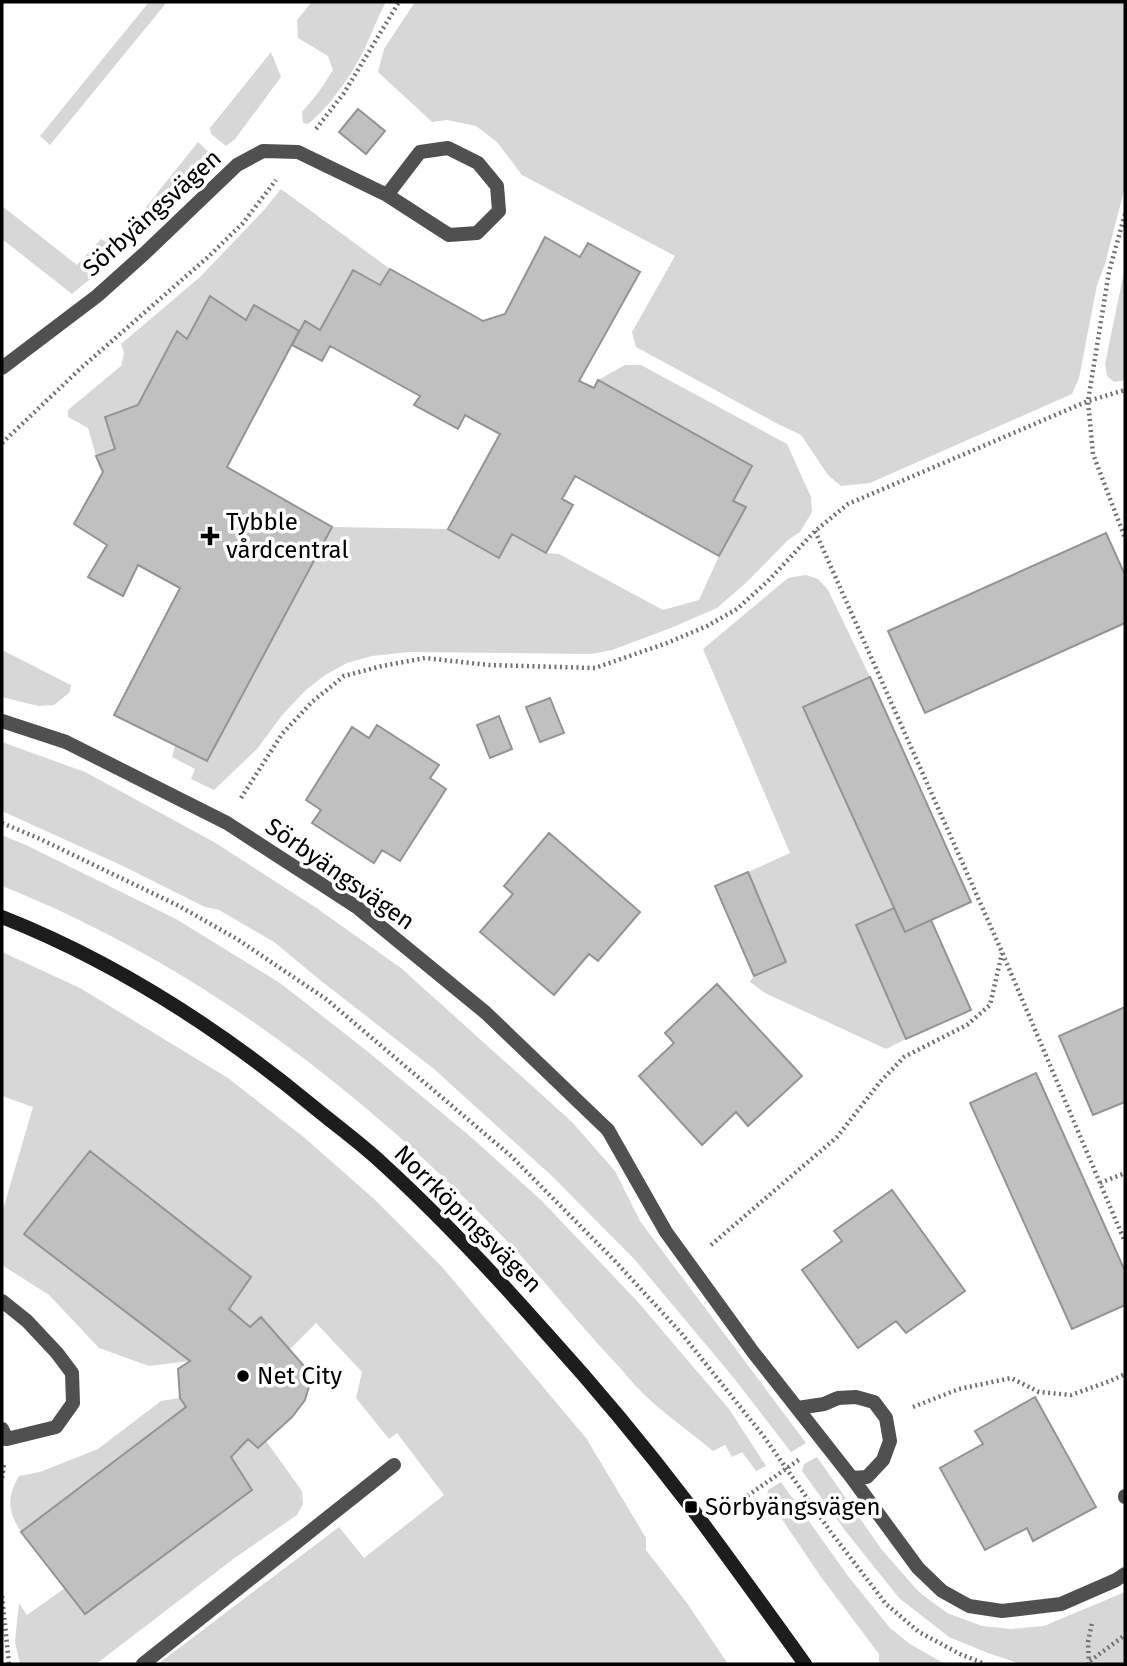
<svg xmlns="http://www.w3.org/2000/svg" width="1127" height="1666" font-family="'Fira Sans',sans-serif">
<style>
.green{fill:#d7d7d7}
.building{fill:#c0c0c0;stroke:#949494;stroke-width:2}
.lines{fill:none;stroke-linecap:round;stroke-linejoin:round}
.path{stroke:#727272;stroke-width:4.5;stroke-dasharray:2 3.5;stroke-linecap:butt}
.service{stroke:#505050;stroke-width:14}
.minor{stroke:#505050;stroke-width:14}
.secondary{stroke:#1d1d1d;stroke-width:14}
.poi-dot{fill:#000;stroke:#fff;stroke-width:2.5}
.labels{text-anchor:middle;stroke-width:7;stroke-linejoin:round;paint-order:stroke}
.street-label{font-size:24px;fill:#000;stroke:#fff}
.poi-label{font-size:24px;fill:#000;stroke:#fff;text-anchor:start}
</style>
<rect width="100%" height="100%" fill="#fff"/>
<path class="green" d="M 149,2 L 167,2 L 50,145 L 40,136 Z
M 312,2 L 386,2 C 375,22 368,44 357,63 C 345,84 327,109 308,124 L 303,123 L 302,112 L 318,93 L 333,70 L 328,56 L 298,38 L 297,20 Z
M 415,2 L 1125,2 L 1125,187 L 1105,264 L 1097,285 L 1079,378 L 1072,394 L 870,483 L 841,486 L 828,475 L 801,435 L 778,424 L 636,347 L 632,332 L 675,256 L 522,175 L 497,142 L 476,126 L 447,120 L 432,122 L 378,72 L 384,49 Z
M 271,52 L 281,77 L 235,139 L 226,146 L 211,134 L 210,128 Z
M 198,142 L 215,158 L 155,223 L 148,225 L 140,220 L 139,216 Z
M 281,189 L 390,269 L 380,285 L 320,330 L 305,322 L 299,331 L 255,305 L 246,320 L 210,297 L 187,339 L 177,332 L 138,405 L 105,417 L 115,449 L 96,456 L 88,428 L 68,417 L 68,410 L 121,366 L 124,353 L 121,344 L 200,277 L 264,210 Z
M 2,206 L 77,265 L 101,239 L 112,245 L 113,260 L 72,294 L 2,239 Z
M 1125,267 L 1125,380 L 1114,382 L 1107,376 L 1105,364 Z
M 625,365 L 641,365 L 787,444 L 811,497 L 812,512 L 800,532 L 788,540 L 748,581 L 717,608 L 671,628 L 612,650 L 592,654 L 409,652 L 372,656 L 347,663 L 325,675 L 306,690 L 283,714 L 257,749 L 214,790 L 191,779 L 195,769 L 172,757 L 175,746 L 207,761 L 332,527 L 448,529 L 499,558 L 512,534 L 546,553 L 559,554 L 663,610 L 699,600 L 719,556 L 745,507 L 733,501 L 752,466 L 598,380 Z
M 806,575 L 818,579 L 828,590 L 870,677 L 803,708 L 894,908 L 856,926 L 906,1039 L 886,1049 L 765,993 L 750,982 L 754,976 L 786,962 L 748,872 L 790,853 L 703,649 L 788,578 Z
M 2,650 L 71,685 L 70,692 L 54,705 L 38,706 L 2,697 Z
M 2,742 L 85,772 L 214,842 L 315,907 L 401,968 L 572,1122 L 615,1171 L 640,1221 L 806,1443 L 791,1452 L 733,1377 L 635,1260 L 553,1177 L 434,1069 L 320,980 L 274,942 L 219,910 L 205,907 L 123,866 L 2,811 Z
M 2,835 L 28,846 L 176,919 L 280,983 L 367,1051 L 471,1137 L 542,1201 L 638,1302 L 729,1409 L 766,1466 L 756,1471 L 742,1452 L 732,1457 L 725,1445 L 713,1451 C 693,1434 671,1419 651,1401 C 641,1392 631,1381 622,1370 C 582,1328 546,1282 506,1240 C 363,1090 195,963 2,886 Z
M 2,952 L 80,988 L 228,1078 L 306,1139 L 373,1198 L 443,1268 L 586,1438 L 646,1538 L 646,1550 L 687,1603 L 728,1664 L 158,1664 L 339,1527 L 364,1558 L 444,1495 L 397,1433 L 389,1439 L 356,1398 L 362,1372 L 316,1323 L 290,1349 L 261,1317 L 250,1327 L 229,1309 L 251,1277 L 90,1151 L 24,1234 L 190,1361 L 149,1366 L 99,1348 L 49,1295 L 2,1265 L 2,1213 L 33,1107 L 2,1096 Z
M 180,1398 L 186,1407 L 21,1532 C 8,1510 6,1499 19,1476 L 40,1472 L 98,1449 L 161,1401 Z
M 248,1439 L 258,1448 L 266,1441 L 302,1491 L 303,1504 L 297,1515 L 236,1557 L 96,1664 L 20,1664 L 15,1642 L 19,1603 L 27,1615 L 65,1588 L 86,1614 L 252,1490 L 231,1457 Z
M 817,1457 L 882,1550 L 919,1592 L 947,1613 L 982,1626 L 1011,1629 L 1044,1626 L 1125,1592 L 1125,1664 L 1021,1664 L 988,1653 L 949,1637 L 899,1598 L 847,1533 L 802,1471 L 804,1464 Z
M 781,1482 L 848,1576 L 890,1628 L 910,1644 L 945,1664 L 879,1664 L 879,1654 L 821,1577 L 767,1497 L 768,1490 Z"/>
<path class="building" d="M 358,109 L 385,131 L 366,154 L 339,132 Z
M 545,237 L 580,257 L 588,243 L 640,272 L 579,381 L 594,388 L 598,380 L 752,466 L 733,501 L 746,507 L 719,556 L 575,476 L 562,499 L 573,505 L 546,553 L 512,534 L 499,558 L 448,529 L 500,434 L 465,415 L 458,429 L 414,405 L 420,396 L 330,346 L 322,361 L 292,345 L 305,321 L 320,330 L 353,270 L 380,285 L 390,269 L 483,321 L 505,314 Z
M 210,296 L 246,320 L 254,305 L 299,331 L 227,467 L 332,527 L 207,761 L 114,715 L 180,588 L 138,565 L 123,596 L 88,577 L 107,545 L 74,524 L 103,472 L 96,456 L 115,449 L 105,417 L 138,405 L 177,331 L 187,339 Z
M 1106,533 L 1125,575 L 1125,623 L 925,713 L 888,631 Z
M 870,677 L 971,902 L 905,932 L 803,707 Z
M 550,698 L 564,733 L 540,742 L 526,707 Z
M 499,716 L 512,749 L 490,758 L 477,725 Z
M 377,725 L 439,765 L 430,778 L 446,789 L 400,861 L 382,850 L 374,863 L 312,823 L 321,810 L 306,800 L 352,727 L 369,738 Z
M 549,833 L 640,912 L 598,961 L 589,954 L 554,995 L 480,932 L 513,894 L 504,886 Z
M 748,872 L 786,962 L 754,976 L 715,886 Z
M 894,908 L 905,932 L 931,920 L 971,1010 L 906,1039 L 856,925 Z
M 717,984 L 802,1076 L 748,1126 L 736,1112 L 702,1145 L 639,1076 L 674,1043 L 665,1033 Z
M 1125,1007 L 1125,1102 L 1093,1115 L 1059,1036 Z
M 1036,1073 L 1125,1271 L 1125,1305 L 1072,1329 L 970,1103 Z
M 90,1151 L 251,1277 L 229,1309 L 250,1327 L 261,1317 L 304,1366 L 310,1383 L 305,1400 L 292,1417 L 258,1448 L 248,1439 L 231,1457 L 252,1490 L 85,1614 L 21,1532 L 186,1407 L 180,1398 L 178,1369 L 190,1361 L 24,1234 Z
M 892,1190 L 965,1291 L 906,1333 L 896,1321 L 858,1348 L 802,1270 L 842,1241 L 834,1231 Z
M 1035,1397 L 1096,1507 L 1033,1541 L 1027,1528 L 985,1550 L 940,1468 L 983,1444 L 975,1431 Z"/>
<g class="lines">
<path class="path" d="M 316,129 L 344,93 L 399,2
M 1125,214 L 1109,272 L 1088,401 L 1093,454 L 1125,538
M 2,443 L 81,368 L 208,257 L 243,223 L 276,180
M 815,531 L 1002,952 L 1125,1242
M 241,798 L 282,734 L 312,702 L 344,676 L 382,666 L 425,658 L 489,665 L 595,668 L 667,643 L 707,626 L 737,609 L 768,581 L 815,531 L 848,504 L 1088,401 L 1125,390
M 2,823 L 38,838 L 179,906 L 237,939 L 326,999 L 511,1156 L 615,1261 L 682,1334 L 765,1438 L 830,1531 L 886,1604 L 919,1632 L 960,1654 L 985,1664
M 1100,1183 L 1125,1173
M 711,1245 L 837,1137 L 880,1082 L 904,1057 L 967,1025 L 990,1005 L 1002,953
M 913,1407 L 959,1389 L 1011,1378 L 1039,1392 L 1071,1395 L 1110,1381 L 1125,1374
M 2,1478 L 4,1465
M 743,1499 L 800,1459
M 2,1596 L 9,1664
M 1090,1661 L 1125,1635
M 1089,1664 L 1088,1642 L 1092,1623"/>
<path class="service" d="M 608,1130 L 666,1232 L 753,1352 L 852,1478 L 867,1477 L 883,1460 L 890,1441 L 886,1418 L 874,1402 L 856,1397 L 838,1398 L 824,1404 L 798,1408
M 2,1301 L 27,1321 L 57,1353 L 72,1373 L 73,1403 L 56,1427 L 7,1439 L 2,1429
M 852,1478 L 918,1568 L 942,1591 L 969,1606 L 1002,1611 L 1061,1604 L 1116,1580 L 1125,1574
M 1125,1496 L 1125,1497
M 143,1664 L 394,1465"/>
<path class="minor" d="M 2,368 L 97,296 L 145,253 L 237,165 L 263,151 L 298,152 L 387,195 L 449,235 L 477,233 L 499,211 L 497,186 L 478,163 L 448,148 L 420,152 L 387,195
M 2,721 L 66,742 L 227,823 L 358,908 L 486,1013 L 608,1130"/>
<path class="secondary" d="M 2,917 C 116,962 221,1030 315,1108 C 338,1127 363,1145 384,1165 C 442,1218 495,1275 547,1334 C 597,1389 645,1447 690,1506 C 729,1558 767,1611 805,1664"/>
</g>
<g class="poi-dot">
<path d="M206.5 525.5h7v7h7v7h-7v7h-7v-7h-7v-7h7z"/>
<circle cx="243" cy="1376" r="7"/>
<rect x="684" y="1500" width="14" height="14" rx="3.5"/>
</g>
<g class="labels">
<g class="street-label">
<text transform="translate(152 213) rotate(-42)" y="8">Sörbyängsvägen</text>
<text transform="translate(340 874) rotate(35)" y="8">Sörbyängsvägen</text>
<text transform="translate(468 1219) rotate(45)" y="8">Norrköpingsvägen</text>
</g>
<g class="poi-label">
<text x="226" y="530">Tybble<tspan x="226" dy="28">vårdcentral</tspan></text>
<text x="257" y="1384">Net City</text>
<text x="705" y="1515">Sörbyängsvägen</text>
</g>
</g>
<rect width="1127" height="1666" fill="none" stroke="#000000" stroke-width="7"/>
</svg>
